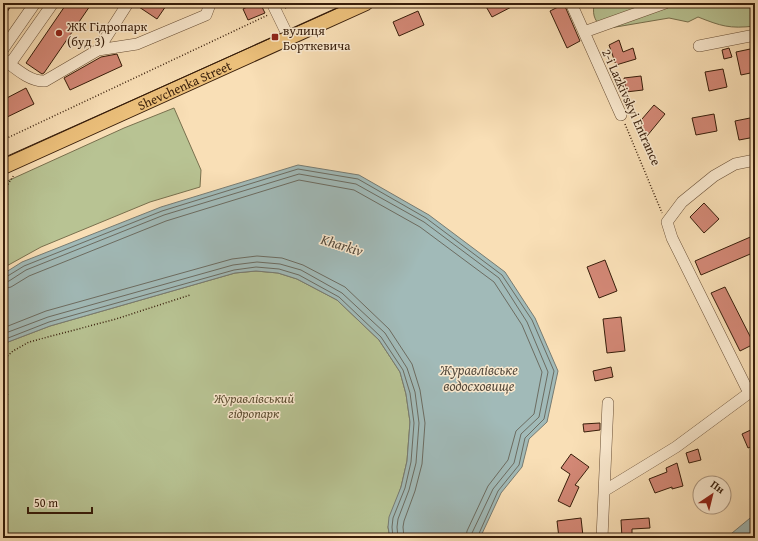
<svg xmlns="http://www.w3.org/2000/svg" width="758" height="541" font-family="'Gentium Book Plus',serif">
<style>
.green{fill:#b8c393;stroke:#78704e}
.water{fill:#a1bab8;stroke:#777b72}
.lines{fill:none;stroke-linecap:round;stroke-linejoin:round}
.shore{stroke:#6c6c61;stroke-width:1}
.building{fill:#d38876;stroke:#371d0a}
.minor-casing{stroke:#684e35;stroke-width:12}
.major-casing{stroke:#371d0a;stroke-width:16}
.path{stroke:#371d0a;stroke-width:1.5;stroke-dasharray:1 2;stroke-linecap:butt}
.minor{stroke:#fbead0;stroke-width:11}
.major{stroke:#ecc07b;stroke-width:14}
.tram{stroke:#371d0a;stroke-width:1}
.poi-dot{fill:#8f2418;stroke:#fbead0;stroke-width:1.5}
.labels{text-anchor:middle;stroke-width:3;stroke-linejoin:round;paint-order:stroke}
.poi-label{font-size:13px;fill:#371d0a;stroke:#fbead0;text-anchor:start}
.street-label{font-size:13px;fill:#371d0a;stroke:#fbead0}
.park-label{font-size:13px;font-style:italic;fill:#5e4f33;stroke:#fbead0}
.water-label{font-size:14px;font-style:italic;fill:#574c3e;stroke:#fbead0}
</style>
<rect width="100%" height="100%" fill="#f9dfb6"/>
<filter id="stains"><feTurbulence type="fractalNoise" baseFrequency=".005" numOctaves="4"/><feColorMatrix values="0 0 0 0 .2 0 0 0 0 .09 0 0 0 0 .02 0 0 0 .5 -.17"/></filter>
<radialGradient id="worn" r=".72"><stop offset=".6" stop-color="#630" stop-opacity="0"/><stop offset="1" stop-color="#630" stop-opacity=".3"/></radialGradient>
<path class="green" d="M 597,3 L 755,3 L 755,26 C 729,29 721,26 698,17 L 688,22 L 669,18 L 604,29 C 596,22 592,17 594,5 Z
M 174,108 L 201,170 L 200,187 L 150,202 L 41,247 L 3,268 L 3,183 L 124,128 Z
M 256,271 L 278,273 L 297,279 L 337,300 L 379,340 L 400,372 L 406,394 L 410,422 L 407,461 L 401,487 L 388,527 L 390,538 L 3,538 L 3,345 L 8,342 L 50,326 L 235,273 Z"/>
<path class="water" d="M 298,165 L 359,175 L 429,215 L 505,272 L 535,318 L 558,371 L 547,422 L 529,439 L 522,467 L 501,493 L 480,538 L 390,538 L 388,527 L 389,517 L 401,487 L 407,461 L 410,422 L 406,394 L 400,372 L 379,340 L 337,300 L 297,279 L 278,273 L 256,271 L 235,273 L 50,326 L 8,342 L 3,345 L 3,274 L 22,262 L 161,207 Z
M 755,514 L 755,538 L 726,538 Z"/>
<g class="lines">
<path class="shore" d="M 3,278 L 6,277 L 24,266 L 162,211 L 298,169 L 358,179 L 426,218 L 502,275 L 532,320 L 554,371 L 544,419 L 525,438 L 519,465 L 498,491 L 477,538
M 3,283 L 9,281 L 26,270 L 164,215 L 299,174 L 356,184 L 424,222 L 499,278 L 527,322 L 548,372 L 539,417 L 521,434 L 514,463 L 493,489 L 472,533 L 472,538
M 3,289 L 11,287 L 29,276 L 166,221 L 299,180 L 354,190 L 420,227 L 494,282 L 522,325 L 542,372 L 534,414 L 516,431 L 508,460 L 488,486 L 467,531 L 466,538
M 3,328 L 46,311 L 232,259 L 257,256 L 282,258 L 303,265 L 345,287 L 389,329 L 412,364 L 420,390 L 425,423 L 422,464 L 415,491 L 404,521 L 403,527 L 404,538
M 3,334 L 48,317 L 233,265 L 257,262 L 280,264 L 301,270 L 342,293 L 385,333 L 407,368 L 415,392 L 419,423 L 416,463 L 409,490 L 398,519 L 397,527 L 398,538
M 3,340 L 49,322 L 234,270 L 256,267 L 279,269 L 299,275 L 339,297 L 381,337 L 403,370 L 410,393 L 414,423 L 411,462 L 405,488 L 393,518 L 392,527 L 393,538"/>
</g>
<path class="building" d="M 3,3 L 13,3 L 3,18 Z
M 67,3 L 92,3 L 44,73 L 42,74 L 26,63 Z
M 142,3 L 168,3 L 157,19 L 139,7 Z
M 255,3 L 260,3 L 265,13 L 248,20 L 243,9 Z
M 484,3 L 519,3 L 492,17 Z
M 564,4 L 580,41 L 567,48 L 550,11 Z
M 418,11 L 424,25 L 399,36 L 393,22 Z
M 619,40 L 623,52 L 633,48 L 636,59 L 616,65 L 609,45 Z
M 729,48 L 732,57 L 724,59 L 722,50 Z
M 755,48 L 755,72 L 741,75 L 736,52 Z
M 117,54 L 122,66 L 70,90 L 64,78 L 101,57 Z
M 723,69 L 727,87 L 709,91 L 705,72 Z
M 641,76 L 643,90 L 626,92 L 624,78 Z
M 26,88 L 34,104 L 3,119 L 3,100 Z
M 654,105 L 665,114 L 647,136 L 636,126 Z
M 714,114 L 717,131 L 696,135 L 692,118 Z
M 755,117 L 755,137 L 739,140 L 735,121 Z
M 704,203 L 719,219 L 704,233 L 690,217 Z
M 755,235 L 755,252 L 701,275 L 695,261 Z
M 605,260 L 617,291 L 599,298 L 587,267 Z
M 725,287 L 754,344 L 740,351 L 711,293 Z
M 621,317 L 625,351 L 607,353 L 603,319 Z
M 611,367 L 613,377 L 595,381 L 593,371 Z
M 600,423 L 600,430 L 584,432 L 583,424 Z
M 755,428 L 755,445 L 748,448 L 742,434 Z
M 698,449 L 701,460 L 689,463 L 686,453 Z
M 571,454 L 589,467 L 575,485 L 579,487 L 570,507 L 558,501 L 570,474 L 561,468 Z
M 677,463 L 683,486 L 672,489 L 672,487 L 655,493 L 649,479 L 667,472 L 666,468 Z
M 581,518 L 583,536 L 559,538 L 557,521 Z
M 649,518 L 650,528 L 632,529 L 632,538 L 622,538 L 621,520 Z"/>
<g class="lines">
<g class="minor-casing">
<path id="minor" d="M 128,3 L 98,50 L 137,44 L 206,15 L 209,7 L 208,3
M 272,3 L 289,38
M 571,3 L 621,115
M 584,32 L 665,3
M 699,46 L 755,35
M 3,49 L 35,3
M 3,59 C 15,68 30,82 45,81 L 98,50
M 10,64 L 53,3
M 604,491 L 676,447 L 749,393 L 672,238 L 667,222 L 682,202 L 714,176 L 735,164 L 755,160
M 602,538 L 608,403"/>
</g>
<g class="major-casing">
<g id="major">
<path id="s1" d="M 3,167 L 366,3"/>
</g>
</g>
<path class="path" d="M 378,6 L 383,3
M 285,8 L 296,3
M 625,124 L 662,213
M 3,140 L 268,15
M 3,192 L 14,175
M 3,360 L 13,351 L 29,342 L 116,319 L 190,295
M 3,399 L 8,394"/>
<use href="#minor" class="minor"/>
<use href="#major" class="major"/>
<path class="tram" d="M 3,158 L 349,3"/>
</g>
<g class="poi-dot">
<circle cx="59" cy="33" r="4"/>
<rect x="271" y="33" width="8" height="8" rx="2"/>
</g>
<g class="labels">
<g class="poi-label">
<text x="67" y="31">ЖК Гідропарк<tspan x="67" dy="15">(буд 3)</tspan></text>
<text x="283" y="35">вулиця<tspan x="283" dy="15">Борткевича</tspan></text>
</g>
<g class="street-label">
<text dy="5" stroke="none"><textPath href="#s1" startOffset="199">Shevchenka Street</textPath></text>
<text transform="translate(632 107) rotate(66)" y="5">2-i Lazkivskyi Entrance</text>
</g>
<g class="park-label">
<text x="254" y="403">Журавлівський<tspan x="254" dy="15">гідропарк</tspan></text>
</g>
<g class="water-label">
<text transform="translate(342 245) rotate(17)" y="5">Kharkiv</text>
<text x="479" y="375">Журавлівське<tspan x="479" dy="16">водосховище</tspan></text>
</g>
</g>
<rect width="758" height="541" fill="none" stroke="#f9dfb6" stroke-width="16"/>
<rect x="4" y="4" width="750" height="533" fill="none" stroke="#371d0a" stroke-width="2"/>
<rect x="8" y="8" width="742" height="525" fill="none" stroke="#371d0a"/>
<g transform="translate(712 495) rotate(35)"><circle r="19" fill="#fbead0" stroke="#ad9881"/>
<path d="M0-3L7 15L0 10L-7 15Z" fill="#8f2418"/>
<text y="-6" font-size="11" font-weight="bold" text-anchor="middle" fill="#371d0a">Пн</text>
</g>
<path d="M28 507v6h64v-6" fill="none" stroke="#371d0a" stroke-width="2"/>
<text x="34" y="507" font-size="12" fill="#371d0a" stroke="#fbead0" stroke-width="3" paint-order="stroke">50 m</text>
<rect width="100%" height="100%" filter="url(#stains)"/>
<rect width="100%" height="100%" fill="url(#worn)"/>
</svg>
